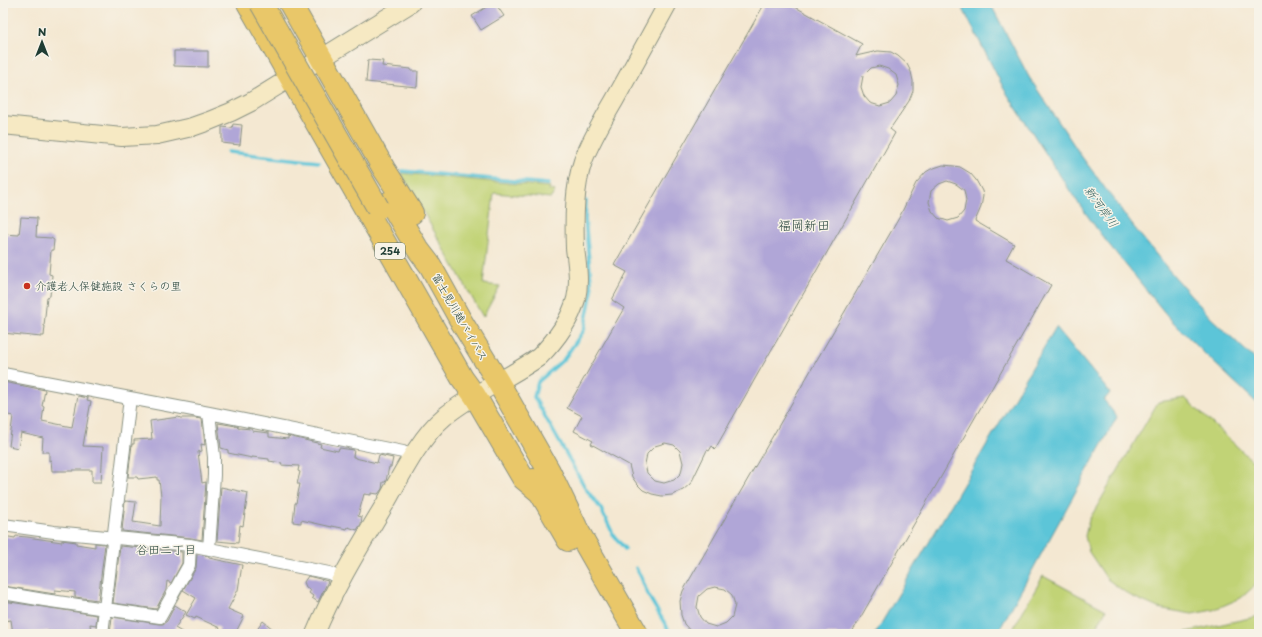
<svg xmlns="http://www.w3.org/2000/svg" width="1262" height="637" font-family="'Playpen Sans','Klee One',sans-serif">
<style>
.green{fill:#c1d376;stroke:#708855}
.water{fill:#5cc5d8;stroke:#3e8186}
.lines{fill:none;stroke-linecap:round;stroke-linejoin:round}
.stream{stroke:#5cc5d8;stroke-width:3.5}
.building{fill:#b0a6d7;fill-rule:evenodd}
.street-casing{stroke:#8a9283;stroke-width:14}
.secondary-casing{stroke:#8a9283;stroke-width:20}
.highway-casing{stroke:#8a9283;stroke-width:24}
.street{stroke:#fff;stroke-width:12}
.secondary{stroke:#f6e9c3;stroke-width:18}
.highway{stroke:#e9c769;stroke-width:22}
.highway-bridge-casing{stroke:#8a9283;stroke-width:24;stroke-linecap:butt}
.highway-bridge{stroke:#e9c769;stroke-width:22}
.poi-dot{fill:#c8321e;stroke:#f7f3e8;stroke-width:1.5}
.labels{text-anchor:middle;stroke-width:3;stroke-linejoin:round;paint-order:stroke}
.shield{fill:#f7f3e8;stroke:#60746a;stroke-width:1}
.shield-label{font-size:10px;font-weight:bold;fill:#1f3d34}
.poi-label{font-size:11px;fill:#1f3d34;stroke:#f7f3e8;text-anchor:start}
.street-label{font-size:11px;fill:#1f3d34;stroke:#f7f3e8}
.water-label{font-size:12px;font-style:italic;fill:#2e5f5d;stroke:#f7f3e8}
.neighbourhood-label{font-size:12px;fill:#1f3d34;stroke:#f7f3e8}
.quarter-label{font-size:13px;fill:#1f3d34;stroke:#f7f3e8}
</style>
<rect width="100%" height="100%" fill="#f7f3e8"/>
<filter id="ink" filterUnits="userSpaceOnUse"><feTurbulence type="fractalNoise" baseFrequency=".025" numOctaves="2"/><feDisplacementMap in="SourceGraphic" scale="8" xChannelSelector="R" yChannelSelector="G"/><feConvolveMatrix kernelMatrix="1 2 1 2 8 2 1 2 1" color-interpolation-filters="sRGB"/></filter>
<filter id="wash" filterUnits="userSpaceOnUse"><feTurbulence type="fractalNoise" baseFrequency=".012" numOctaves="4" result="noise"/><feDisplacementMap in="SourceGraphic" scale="16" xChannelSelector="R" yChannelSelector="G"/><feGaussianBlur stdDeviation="0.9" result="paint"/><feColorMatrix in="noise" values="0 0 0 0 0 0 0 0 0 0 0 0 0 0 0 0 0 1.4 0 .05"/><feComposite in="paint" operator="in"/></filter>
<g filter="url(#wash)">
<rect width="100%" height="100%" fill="#f4e8d2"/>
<path class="green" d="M 401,173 L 550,187 L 549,190 L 555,191 L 551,198 L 494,193 L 483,284 L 500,286 L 483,317 Z
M 1185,398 L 1259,467 L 1259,582 L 1241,598 L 1213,610 L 1192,614 L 1158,608 L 1129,595 L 1107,579 L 1089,552 L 1085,536 L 1089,520 L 1158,402 Z
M 1043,576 L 1106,610 L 1093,634 L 1010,634 Z
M 1259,616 L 1259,634 L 1177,634 Z"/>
<path class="water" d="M 960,3 L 990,3 L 1029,77 L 1082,157 L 1133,226 L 1168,269 L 1211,318 L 1259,363 L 1259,405 L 1207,356 L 1170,319 L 1102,236 L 1072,194 L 1004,89 Z
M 1056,327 L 1110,393 L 1104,400 L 1117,417 L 997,634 L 875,634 Z"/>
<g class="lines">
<path class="stream" d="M 228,152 L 319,162
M 402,171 L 548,184
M 586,201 L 585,219 L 592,291 L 584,330 L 564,359 L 538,382 L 534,397 L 586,489 L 601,509 L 614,536 L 625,549
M 636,568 L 641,577 L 648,595 L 671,634"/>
</g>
<g id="blocks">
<path class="building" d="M 493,3 L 495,3 L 504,16 L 481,30 L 472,16 Z
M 765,3 L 788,3 L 862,44 L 856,56 L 878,51 L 891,52 L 898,56 L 907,64 L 911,72 L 913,81 L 913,91 L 909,101 L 890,129 L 895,133 L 715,449 L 712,446 L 709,451 L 707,450 L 693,479 L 690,484 L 683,490 L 672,495 L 662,496 L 652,494 L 643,490 L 637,484 L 632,477 L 629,465 L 591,444 L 593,441 L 574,431 L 582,416 L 567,408 L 624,308 L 612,300 L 627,272 L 614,265 ZM 879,66 L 888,69 L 896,75 L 899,85 L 896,96 L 890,103 L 880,106 L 870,103 L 864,96 L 861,87 L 863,76 L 871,68 ZM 665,443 L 674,445 L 680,451 L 683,463 L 681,473 L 674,480 L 664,483 L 655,481 L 647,473 L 645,464 L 647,454 L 655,446 Z
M 174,51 L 208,51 L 208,67 L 174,66 Z
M 368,60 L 383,61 L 382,66 L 411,69 L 411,71 L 418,71 L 417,87 L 366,82 Z
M 233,124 L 242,125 L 240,145 L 222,143 L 222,127 L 232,128 Z
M 943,165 L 954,166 L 960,167 L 970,173 L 976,180 L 982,191 L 983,196 L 981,207 L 975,221 L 1014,244 L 1006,259 L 1051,285 L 851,634 L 693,634 L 684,624 L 681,615 L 680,601 L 683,591 L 899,218 L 916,183 L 926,172 L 931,169 ZM 947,181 L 956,184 L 964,190 L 966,200 L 964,211 L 958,218 L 948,221 L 938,218 L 932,211 L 929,202 L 931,191 L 939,184 ZM 715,587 L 725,589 L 732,595 L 735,605 L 732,617 L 726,623 L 716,627 L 706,624 L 700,617 L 697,607 L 699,596 L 707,589 Z
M 21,217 L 37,218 L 36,237 L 51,238 L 54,240 L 53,250 L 51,250 L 49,274 L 52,275 L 50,296 L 47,297 L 44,326 L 45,326 L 44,336 L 41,336 L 41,337 L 3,333 L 3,234 L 19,235 Z
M 3,382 L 45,390 L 42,406 L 44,406 L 42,421 L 72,427 L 78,396 L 88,398 L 87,400 L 91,401 L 83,446 L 103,447 L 101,482 L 92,482 L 92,470 L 73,470 L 73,471 L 52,471 L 51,460 L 49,461 L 49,452 L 42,452 L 43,438 L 21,433 L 18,448 L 9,446 L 13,416 L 3,414 Z
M 179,417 L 180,418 L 194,418 L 202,419 L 205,445 L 201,444 L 202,451 L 198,452 L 202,483 L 206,482 L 202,540 L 191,538 L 122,531 L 125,501 L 136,502 L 133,522 L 160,526 L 161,496 L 159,480 L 157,480 L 157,477 L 138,479 L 137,477 L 128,477 L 132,444 L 134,444 L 134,440 L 152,439 L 150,421 Z
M 218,423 L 236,426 L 239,427 L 239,428 L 252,429 L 252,431 L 269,433 L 269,437 L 288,439 L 288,436 L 321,444 L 320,447 L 338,451 L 339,448 L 354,450 L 353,457 L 355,457 L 355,458 L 377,463 L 379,455 L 393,458 L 391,467 L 389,467 L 386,481 L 385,482 L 383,482 L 382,489 L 378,494 L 371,493 L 371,495 L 364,494 L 358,516 L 362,517 L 361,524 L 357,530 L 348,527 L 347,529 L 332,526 L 332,527 L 301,520 L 301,523 L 293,522 L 295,503 L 296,503 L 300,484 L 297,484 L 300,472 L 298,471 L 299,466 L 281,465 L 282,463 L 269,461 L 269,459 L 252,457 L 252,458 L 228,453 L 228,450 L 221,448 Z
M 221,487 L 248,493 L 243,526 L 240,525 L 238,543 L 217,541 Z
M 3,536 L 15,538 L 16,536 L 27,537 L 62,542 L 62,540 L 76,542 L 76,544 L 95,547 L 95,543 L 105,544 L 98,600 L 75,597 L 75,592 L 55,590 L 55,594 L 3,586 Z
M 120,546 L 182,552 L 182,563 L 171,583 L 167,581 L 166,590 L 156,609 L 113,603 Z
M 197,554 L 209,556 L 209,558 L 242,565 L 238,590 L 228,609 L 244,616 L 235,634 L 224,634 L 218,632 L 220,628 L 196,617 L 195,619 L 186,615 L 196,598 L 183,590 L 196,568 Z
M 308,576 L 328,581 L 318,602 L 312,598 L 313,596 L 309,593 L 311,590 L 306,587 L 304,582 Z
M 3,601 L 97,615 L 96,625 L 90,624 L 91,634 L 49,634 L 49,631 L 13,634 L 11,620 L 3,621 Z
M 175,605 L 186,612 L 175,628 L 185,634 L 146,634 L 134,633 L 134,634 L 110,634 L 112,617 L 159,624 L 163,624 L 167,621 Z
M 263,621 L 273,629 L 269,634 L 254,634 Z"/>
</g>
</g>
<g filter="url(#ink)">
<use href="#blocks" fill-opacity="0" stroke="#8a9283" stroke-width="1"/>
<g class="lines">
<g class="street-casing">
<path id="street" d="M 3,374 L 209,413 L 403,452 L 413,456
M 209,413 L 214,457 L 214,475 L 209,549
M 3,525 L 54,532 L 190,545 L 329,573 L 342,579
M 3,593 L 44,600 L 160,617 L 189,565 L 190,545
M 102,634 L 130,398"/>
</g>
<g class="secondary-casing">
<path id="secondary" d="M 3,125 L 122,137 L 157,135 L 192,127 L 209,121 L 231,112 L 251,102 L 411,3
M 315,634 C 334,588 360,546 385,504 C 401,476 420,437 444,417 C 473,393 509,378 539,357 C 555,341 570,321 576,299 C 580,282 577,265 575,248 C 574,219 574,188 583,161 C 591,140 603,120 614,101 C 632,69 650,36 668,3"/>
</g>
<g class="highway-casing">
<path id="highway" d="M 248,3 L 462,378 L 475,396 L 523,478 L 541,493
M 290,3 L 384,169 L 412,213
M 390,202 L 417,248 L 430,265 L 461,321 L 498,382 L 549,471 L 578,531 L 637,634
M 533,480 L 568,540"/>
</g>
<use href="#street" class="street"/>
<use href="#secondary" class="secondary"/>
<use href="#highway" class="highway"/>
<g class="highway-bridge-casing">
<path id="highway-bridge" d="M 261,3 L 378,208"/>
</g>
<use href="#highway-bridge" class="highway-bridge"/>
</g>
</g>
<circle class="poi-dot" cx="27" cy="286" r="4"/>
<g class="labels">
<rect class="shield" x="375" y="243" width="30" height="16" rx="3"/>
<g class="shield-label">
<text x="390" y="255">254</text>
</g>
<g class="poi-label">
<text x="35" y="290">介護老人保健施設 さくらの里</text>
</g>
<g class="street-label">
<text transform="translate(460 317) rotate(60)" y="4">富士見川越バイパス</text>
</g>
<g class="water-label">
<text transform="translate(1101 207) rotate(54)" y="4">新河岸川</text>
</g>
<g class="neighbourhood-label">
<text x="166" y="554">谷田二丁目</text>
</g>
<g class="quarter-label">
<text x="804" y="230">福岡新田</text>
</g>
</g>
<rect width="1262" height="637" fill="none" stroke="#f7f3e8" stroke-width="16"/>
<g transform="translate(42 42)" stroke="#f7f3e8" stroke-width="3" paint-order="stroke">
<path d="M0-3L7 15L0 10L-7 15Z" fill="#1f3d34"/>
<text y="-6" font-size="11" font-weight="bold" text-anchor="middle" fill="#1f3d34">N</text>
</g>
</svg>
